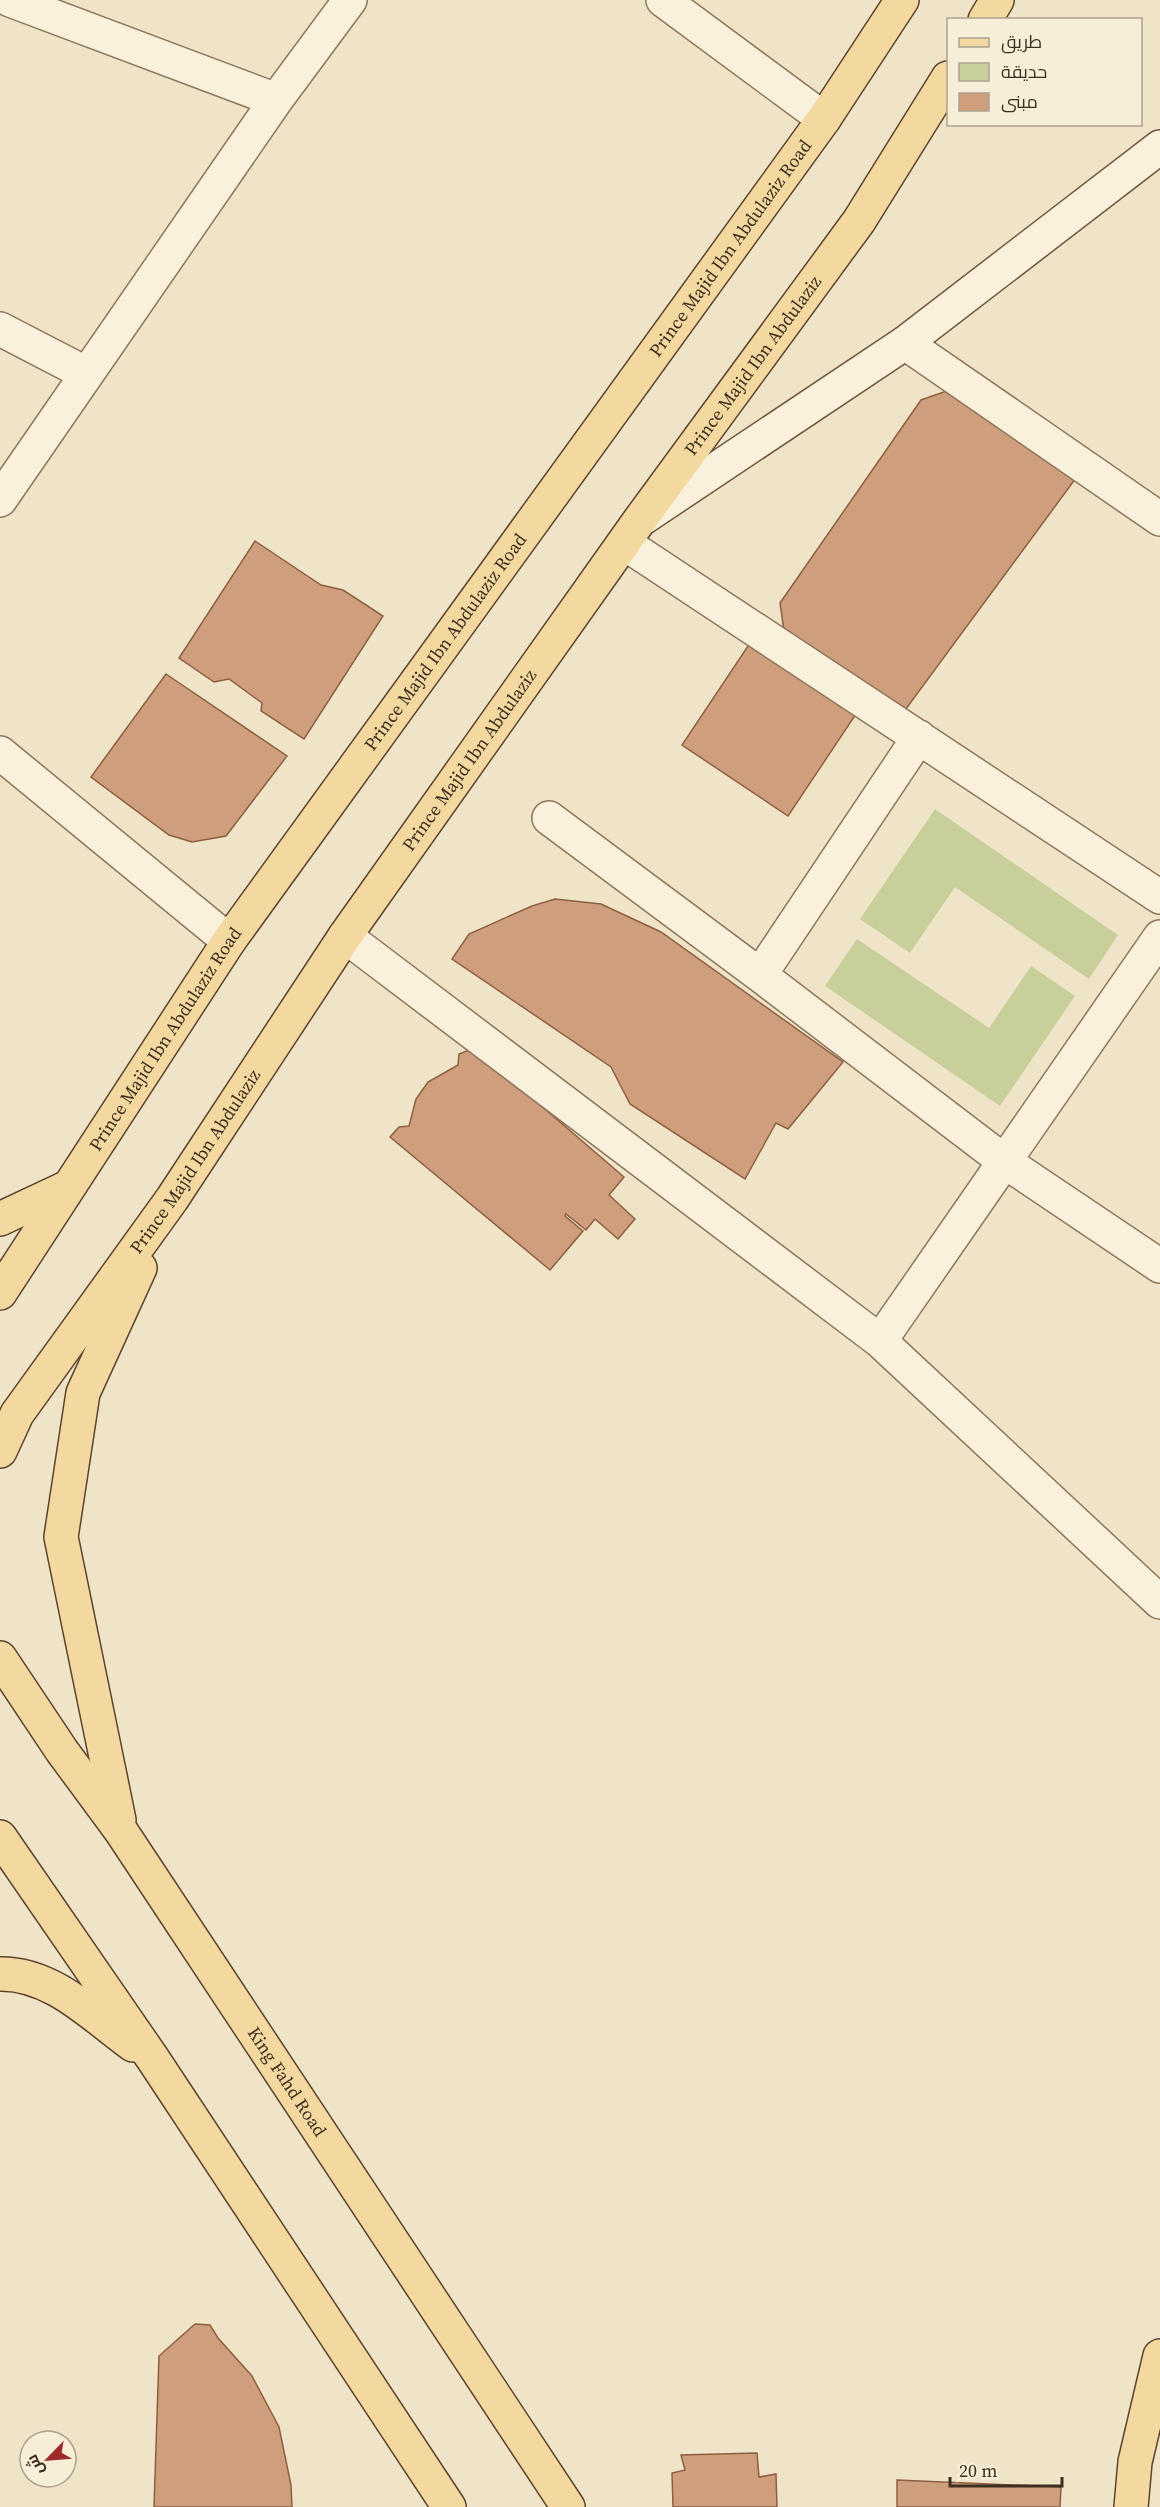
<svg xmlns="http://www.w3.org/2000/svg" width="1160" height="2507" font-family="'Source Serif 4',Cairo,serif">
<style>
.green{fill:#c9cf9b}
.building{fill:#cf9f7d;stroke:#8d5f41;stroke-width:1.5}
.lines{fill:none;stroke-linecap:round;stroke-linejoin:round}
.street-casing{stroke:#8d765c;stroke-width:36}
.secondary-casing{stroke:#6f573f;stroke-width:36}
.primary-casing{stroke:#5b4430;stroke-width:36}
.street{stroke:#faf1dc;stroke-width:33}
.secondary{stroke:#faf1dc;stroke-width:33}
.primary{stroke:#f3d9a0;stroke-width:33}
.labels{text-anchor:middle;stroke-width:5;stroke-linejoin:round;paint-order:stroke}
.street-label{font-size:18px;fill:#3d2e20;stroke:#f7eed8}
</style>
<rect width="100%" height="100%" fill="#f0e4c8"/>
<path class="green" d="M 935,809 L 1118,935 L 1089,979 L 955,887 L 910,953 L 860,919 Z
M 857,939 L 989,1028 L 1031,966 L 1075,996 L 1000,1106 L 825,986 Z"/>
<path class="building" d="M 955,388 L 1076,478 L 900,717 L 784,631 L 780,603 L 921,400 Z
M 255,541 L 321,585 L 343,590 L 383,616 L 304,739 L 261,711 L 262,703 L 229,679 L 214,682 L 179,658 Z
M 750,643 L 856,714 L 788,816 L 682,745 Z
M 166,674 L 287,756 L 226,836 L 192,842 L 169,835 L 91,777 Z
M 555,899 L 601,904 L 661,932 L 843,1062 L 788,1129 L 776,1123 L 745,1179 L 630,1104 L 611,1067 L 452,959 L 469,934 L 532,906 Z
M 474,1048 L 624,1177 L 609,1195 L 635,1219 L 618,1239 L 595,1219 L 586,1230 L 566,1214 L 565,1216 L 583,1231 L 550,1270 L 390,1137 L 399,1127 L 409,1126 L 416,1099 L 428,1082 L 458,1065 L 459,1054 Z
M 195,2324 L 210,2325 L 218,2338 L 252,2376 L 279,2427 L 291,2485 L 292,2507 L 154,2507 L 159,2356 Z
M 757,2453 L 759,2477 L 776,2474 L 777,2507 L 673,2507 L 672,2473 L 685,2470 L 681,2455 Z
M 897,2480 L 1061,2487 L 1060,2507 L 897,2507 Z"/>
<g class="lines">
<g class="street-casing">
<path id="street" d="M 10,0 L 276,100
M 663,0 L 824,119
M 0,329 L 87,374
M 905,343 L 1160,519
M 0,500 L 276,100 L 350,0
M 624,543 L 1160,897
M 0,753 L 229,941
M 549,818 L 760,975 L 1004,1161 L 1160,1266
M 345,936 L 880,1341 L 1160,1602
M 760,975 L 919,737
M 880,1341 L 1160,937"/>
</g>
<g class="secondary-casing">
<path id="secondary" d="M 643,518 L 905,343 L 1160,147"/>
</g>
<g class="primary-casing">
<g id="primary">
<path d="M 985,20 L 997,0"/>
<path d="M 0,1219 L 66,1188"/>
<path id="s1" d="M 0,1293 L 229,941 L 824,119 L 902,0"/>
<path id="s2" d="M 0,1451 L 17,1414 L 172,1199 L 345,936 L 639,521 L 859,221 L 948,78"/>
<path id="s3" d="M 0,1658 L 62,1751 L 121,1831 L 568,2507"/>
<path d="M 119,1820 L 61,1537 L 83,1393 L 140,1268"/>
<path d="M 0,1837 L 153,2059 L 449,2507"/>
<path d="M 0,1974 C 52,1973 93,2016 133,2045"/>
<path d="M 1131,2507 L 1135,2462 L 1160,2356"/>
</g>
</g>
<use href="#street" class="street"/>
<use href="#secondary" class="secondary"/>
<use href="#primary" class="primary"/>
</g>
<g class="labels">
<g class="street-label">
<text dy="6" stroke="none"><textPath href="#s1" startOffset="1275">Prince Majid Ibn Abdulaziz Road</textPath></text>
<text dy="6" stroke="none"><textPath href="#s2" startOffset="1322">Prince Majid Ibn Abdulaziz</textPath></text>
<text dy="6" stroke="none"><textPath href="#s1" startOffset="789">Prince Majid Ibn Abdulaziz Road</textPath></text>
<text dy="6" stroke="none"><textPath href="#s2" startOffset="836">Prince Majid Ibn Abdulaziz</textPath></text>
<text dy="6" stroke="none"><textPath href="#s1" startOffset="303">Prince Majid Ibn Abdulaziz Road</textPath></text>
<text dy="6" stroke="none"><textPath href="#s2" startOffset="350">Prince Majid Ibn Abdulaziz</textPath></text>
<text dy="6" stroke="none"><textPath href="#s3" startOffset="512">King Fahd Road</textPath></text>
</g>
</g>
<rect x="947" y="18" width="195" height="108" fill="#f7eed8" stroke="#ada18e" stroke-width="1.5"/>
<rect x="959" y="38" width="30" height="9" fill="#f3d9a0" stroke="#ada18e" stroke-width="1.5"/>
<text x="1001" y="48" font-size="18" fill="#3d2e20">طريق</text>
<rect x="959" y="63" width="30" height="18" fill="#c9cf9b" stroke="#ada18e" stroke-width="1.5"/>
<text x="1001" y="78" font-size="18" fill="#3d2e20">حديقة</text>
<rect x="959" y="93" width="30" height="18" fill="#cf9f7d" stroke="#ada18e" stroke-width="1.5"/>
<text x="1001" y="108" font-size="18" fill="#3d2e20">مبنى</text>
<g transform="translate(48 2459) rotate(245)"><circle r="28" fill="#f7eed8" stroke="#ada18e" stroke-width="1.5"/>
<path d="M0-4.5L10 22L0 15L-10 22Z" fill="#9e2a2b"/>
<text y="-9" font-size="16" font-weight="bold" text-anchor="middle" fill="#3d2e20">ش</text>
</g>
<path d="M950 2477v9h112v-9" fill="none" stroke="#3d2e20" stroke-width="3"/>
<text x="959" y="2477" font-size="18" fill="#3d2e20" stroke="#f7eed8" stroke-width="4.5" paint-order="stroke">20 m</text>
</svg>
